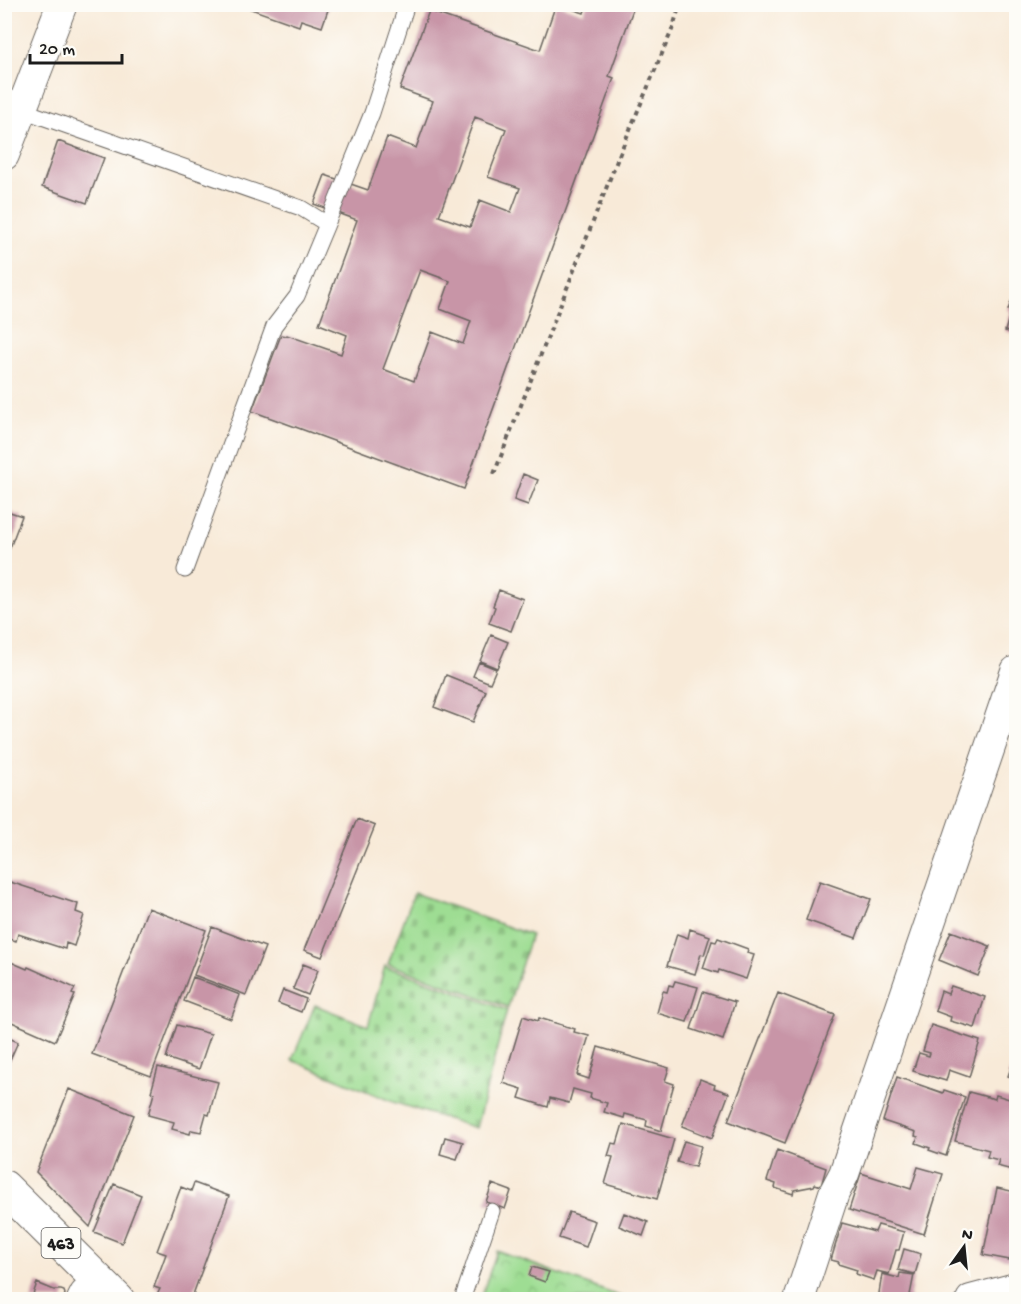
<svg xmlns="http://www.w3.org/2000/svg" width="1021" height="1304" font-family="'Gochi Hand',sans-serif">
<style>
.cemetery{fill:url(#cemetery-stones);stroke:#5d7c58;stroke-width:1.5}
.park{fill:url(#park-crowns);stroke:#5d7c58;stroke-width:1.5}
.building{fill:#c895a7;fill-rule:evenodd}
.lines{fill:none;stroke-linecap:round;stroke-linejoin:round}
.service-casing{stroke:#69645e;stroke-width:17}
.minor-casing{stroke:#69645e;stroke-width:32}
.trunk-casing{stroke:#69645e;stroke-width:35}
.path{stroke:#69645e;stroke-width:4;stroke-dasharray:4.5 4.5;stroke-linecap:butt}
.service{stroke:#fff;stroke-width:15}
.minor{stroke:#fff;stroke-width:30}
.trunk{stroke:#fff;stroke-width:33}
.labels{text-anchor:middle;stroke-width:5;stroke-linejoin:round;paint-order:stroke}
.shield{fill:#fdfcf7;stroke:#605f5e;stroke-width:1.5}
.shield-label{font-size:18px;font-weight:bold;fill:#1c1c1c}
</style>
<defs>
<pattern id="cemetery-stones" width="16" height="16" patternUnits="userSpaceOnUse" patternTransform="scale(1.5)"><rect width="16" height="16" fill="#9edd93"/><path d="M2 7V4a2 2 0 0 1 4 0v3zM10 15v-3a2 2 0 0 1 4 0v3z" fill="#88bd7e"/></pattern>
<pattern id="park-crowns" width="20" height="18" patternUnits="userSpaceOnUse" patternTransform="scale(1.5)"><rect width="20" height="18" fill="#9edd93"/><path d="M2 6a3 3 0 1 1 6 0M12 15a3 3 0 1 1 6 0" fill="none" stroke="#88bd7e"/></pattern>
</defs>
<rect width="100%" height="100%" fill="#fdfcf7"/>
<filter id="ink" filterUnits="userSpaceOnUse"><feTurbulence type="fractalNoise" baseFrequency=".0167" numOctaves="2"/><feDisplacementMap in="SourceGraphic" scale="12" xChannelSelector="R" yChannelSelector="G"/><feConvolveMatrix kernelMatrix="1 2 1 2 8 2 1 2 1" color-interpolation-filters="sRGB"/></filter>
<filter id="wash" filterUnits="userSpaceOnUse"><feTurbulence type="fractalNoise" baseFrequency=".008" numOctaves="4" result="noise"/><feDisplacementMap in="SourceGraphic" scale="24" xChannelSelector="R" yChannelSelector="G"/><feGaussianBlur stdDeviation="1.35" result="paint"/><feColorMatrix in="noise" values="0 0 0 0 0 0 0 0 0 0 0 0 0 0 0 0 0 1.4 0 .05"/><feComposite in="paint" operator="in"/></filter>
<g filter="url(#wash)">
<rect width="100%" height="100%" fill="#f8ead8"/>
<path class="cemetery" d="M 414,893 L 531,935 L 508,1007 L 388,964 Z
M 385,966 L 507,1010 L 476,1128 L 393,1102 L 292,1060 L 315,1005 L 368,1026 Z"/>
<path class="park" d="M 497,1251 L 627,1299 L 480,1300 Z"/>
<g id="blocks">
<path class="building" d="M 237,4 L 330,4 L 322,27 L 301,20 L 299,26 Z
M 556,4 L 584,13 L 587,4 L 635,4 L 609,76 L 614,78 L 464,489 L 252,411 L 281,335 L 286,336 L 287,335 L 341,354 L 347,335 L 319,324 L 357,220 L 314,204 L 325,175 L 368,190 L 387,137 L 416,148 L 433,101 L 400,89 L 429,11 L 540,50 ZM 475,117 L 506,129 L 488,177 L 520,188 L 511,212 L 480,200 L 470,227 L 439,216 ZM 420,270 L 450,281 L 440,309 L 471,321 L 463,344 L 432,332 L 414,381 L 383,369 Z
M 58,141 L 104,158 L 87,203 L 42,187 Z
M 1012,299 L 1016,301 L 1016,334 L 1005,331 L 1011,311 L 1008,310 Z
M 523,474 L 538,480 L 528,505 L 514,500 Z
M 4,510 L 22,516 L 5,561 L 4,561 Z
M 499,590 L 523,599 L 511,631 L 489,623 L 495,607 L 493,606 Z
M 491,635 L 508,642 L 497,668 L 480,661 Z
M 479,662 L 496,669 L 490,683 L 473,676 Z
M 446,675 L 486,691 L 473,722 L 434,707 Z
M 357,819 L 375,826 L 322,957 L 304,950 Z
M 4,880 L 78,904 L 76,912 L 84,915 L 74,946 L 66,943 L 65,949 L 18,934 L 16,941 L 4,937 Z
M 820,881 L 871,899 L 856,938 L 806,920 Z
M 148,908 L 206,930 L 151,1076 L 92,1054 Z
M 212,927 L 265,947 L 246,995 L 194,975 Z
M 690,929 L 710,936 L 704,955 L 701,954 L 695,974 L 667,966 L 677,934 L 688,938 Z
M 951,931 L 990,946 L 978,976 L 939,960 Z
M 718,938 L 748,949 L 747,953 L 754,955 L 746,979 L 719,970 L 718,973 L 703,968 L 712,941 L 716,942 Z
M 4,959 L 27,969 L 28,967 L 75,988 L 72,994 L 75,995 L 55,1041 L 5,1019 L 7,1013 L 4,1012 Z
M 303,964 L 318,970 L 308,995 L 293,989 Z
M 193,977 L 240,995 L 231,1019 L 184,1001 Z
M 675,981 L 698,987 L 687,1022 L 657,1013 L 663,991 L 667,992 L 669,985 L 673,986 Z
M 951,986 L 985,997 L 975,1028 L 950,1021 L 951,1017 L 935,1011 L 941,991 L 948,994 Z
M 283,990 L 306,999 L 301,1012 L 278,1003 Z
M 703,992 L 735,1002 L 723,1040 L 691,1029 Z
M 778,993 L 835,1015 L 785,1143 L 728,1121 Z
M 523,1016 L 538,1021 L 539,1018 L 575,1029 L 574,1032 L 589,1036 L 577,1075 L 589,1079 L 598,1047 L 669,1068 L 665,1081 L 674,1084 L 661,1131 L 646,1126 L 647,1120 L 625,1114 L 624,1118 L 604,1112 L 607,1103 L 590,1098 L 591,1094 L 573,1089 L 569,1103 L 550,1098 L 548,1107 L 519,1098 L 522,1089 L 503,1083 Z
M 177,1025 L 211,1034 L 199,1069 L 166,1058 Z
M 931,1025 L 980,1041 L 969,1077 L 949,1070 L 946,1081 L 913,1071 L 919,1053 L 929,1056 L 930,1053 L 923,1051 Z
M 4,1036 L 18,1042 L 4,1073 Z
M 1016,1054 L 1016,1079 L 1008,1076 Z
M 158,1067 L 218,1082 L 209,1115 L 206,1114 L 201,1132 L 191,1130 L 190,1134 L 172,1129 L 174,1122 L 148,1115 L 154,1093 L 151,1092 Z
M 897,1077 L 943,1093 L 944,1090 L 965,1097 L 946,1156 L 929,1150 L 930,1148 L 916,1143 L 918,1137 L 915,1136 L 916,1132 L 883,1121 Z
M 700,1079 L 715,1085 L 714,1088 L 729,1093 L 712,1138 L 682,1126 Z
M 69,1089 L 134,1115 L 90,1227 L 36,1172 Z
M 969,1092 L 995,1099 L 996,1095 L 1016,1101 L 1016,1171 L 997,1166 L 999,1160 L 987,1157 L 989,1150 L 955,1141 Z
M 623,1124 L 674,1139 L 657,1199 L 605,1184 L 613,1157 L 608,1156 L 612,1143 L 617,1144 Z
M 445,1137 L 463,1142 L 457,1159 L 440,1154 Z
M 684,1141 L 701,1146 L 695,1167 L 677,1162 Z
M 777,1150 L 826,1168 L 821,1186 L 815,1184 L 814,1186 L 794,1190 L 793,1194 L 775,1188 L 776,1184 L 767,1181 Z
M 918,1167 L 943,1174 L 924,1234 L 849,1210 L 861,1173 L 911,1189 Z
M 194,1183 L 229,1196 L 191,1300 L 162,1300 L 156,1297 L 160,1289 L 154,1287 L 166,1254 L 157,1251 L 181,1187 L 191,1191 Z
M 114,1184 L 141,1195 L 122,1243 L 94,1232 Z
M 492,1184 L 511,1191 L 505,1209 L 486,1202 Z
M 997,1188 L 1016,1192 L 1016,1226 L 1010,1260 L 983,1255 Z
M 569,1212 L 595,1221 L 586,1247 L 559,1238 Z
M 624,1213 L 648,1222 L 643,1236 L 619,1226 Z
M 842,1223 L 875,1232 L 878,1225 L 904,1232 L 899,1250 L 896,1250 L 889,1274 L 877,1271 L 874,1280 L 856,1274 L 857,1270 L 838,1264 L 839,1262 L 831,1260 Z
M 904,1249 L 921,1254 L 915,1274 L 898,1270 Z
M 532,1267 L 549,1272 L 545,1282 L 529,1276 Z
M 900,1273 L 914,1275 L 909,1300 L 878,1300 L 882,1274 L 899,1278 Z
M 37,1283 L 54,1290 L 61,1290 L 64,1291 L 65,1294 L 63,1300 L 31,1300 Z"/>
</g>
</g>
<g filter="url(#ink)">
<use href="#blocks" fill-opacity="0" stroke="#69645e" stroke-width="1.5"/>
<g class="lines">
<g class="service-casing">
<path id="service" d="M 22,110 L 301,208 L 327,224
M 185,570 L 274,326 L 297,296 L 327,224 L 372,113 L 407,4
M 462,1300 L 492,1211"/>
</g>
<g class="minor-casing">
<path id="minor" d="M 4,155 L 62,4
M 82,1300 L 85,1294 L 99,1280
M 799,1300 L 834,1193 L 844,1174 L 1016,671
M 971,1300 L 1016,1288"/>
</g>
<g class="trunk-casing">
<path id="trunk" d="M 4,1187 L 118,1300"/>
</g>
<path class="path" d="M 494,474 L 620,153 L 672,30 L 678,11 L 679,4"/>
<use href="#service" class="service"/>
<use href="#minor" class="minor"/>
<use href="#trunk" class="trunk"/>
</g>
</g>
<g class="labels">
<rect class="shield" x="41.5" y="1228" width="39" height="30" rx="4.5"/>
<g class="shield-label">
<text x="61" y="1249">463</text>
</g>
</g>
<rect width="1021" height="1304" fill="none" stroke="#fdfcf7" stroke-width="24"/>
<g transform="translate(964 1247) rotate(15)" stroke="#fdfcf7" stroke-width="4.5" paint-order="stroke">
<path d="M0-4.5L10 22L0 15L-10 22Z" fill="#1c1c1c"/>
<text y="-9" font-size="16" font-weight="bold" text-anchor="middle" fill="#1c1c1c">N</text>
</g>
<path d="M30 54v9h92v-9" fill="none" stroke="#1c1c1c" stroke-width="3"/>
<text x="39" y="54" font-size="18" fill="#1c1c1c" stroke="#fdfcf7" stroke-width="4.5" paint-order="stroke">20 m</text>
</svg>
